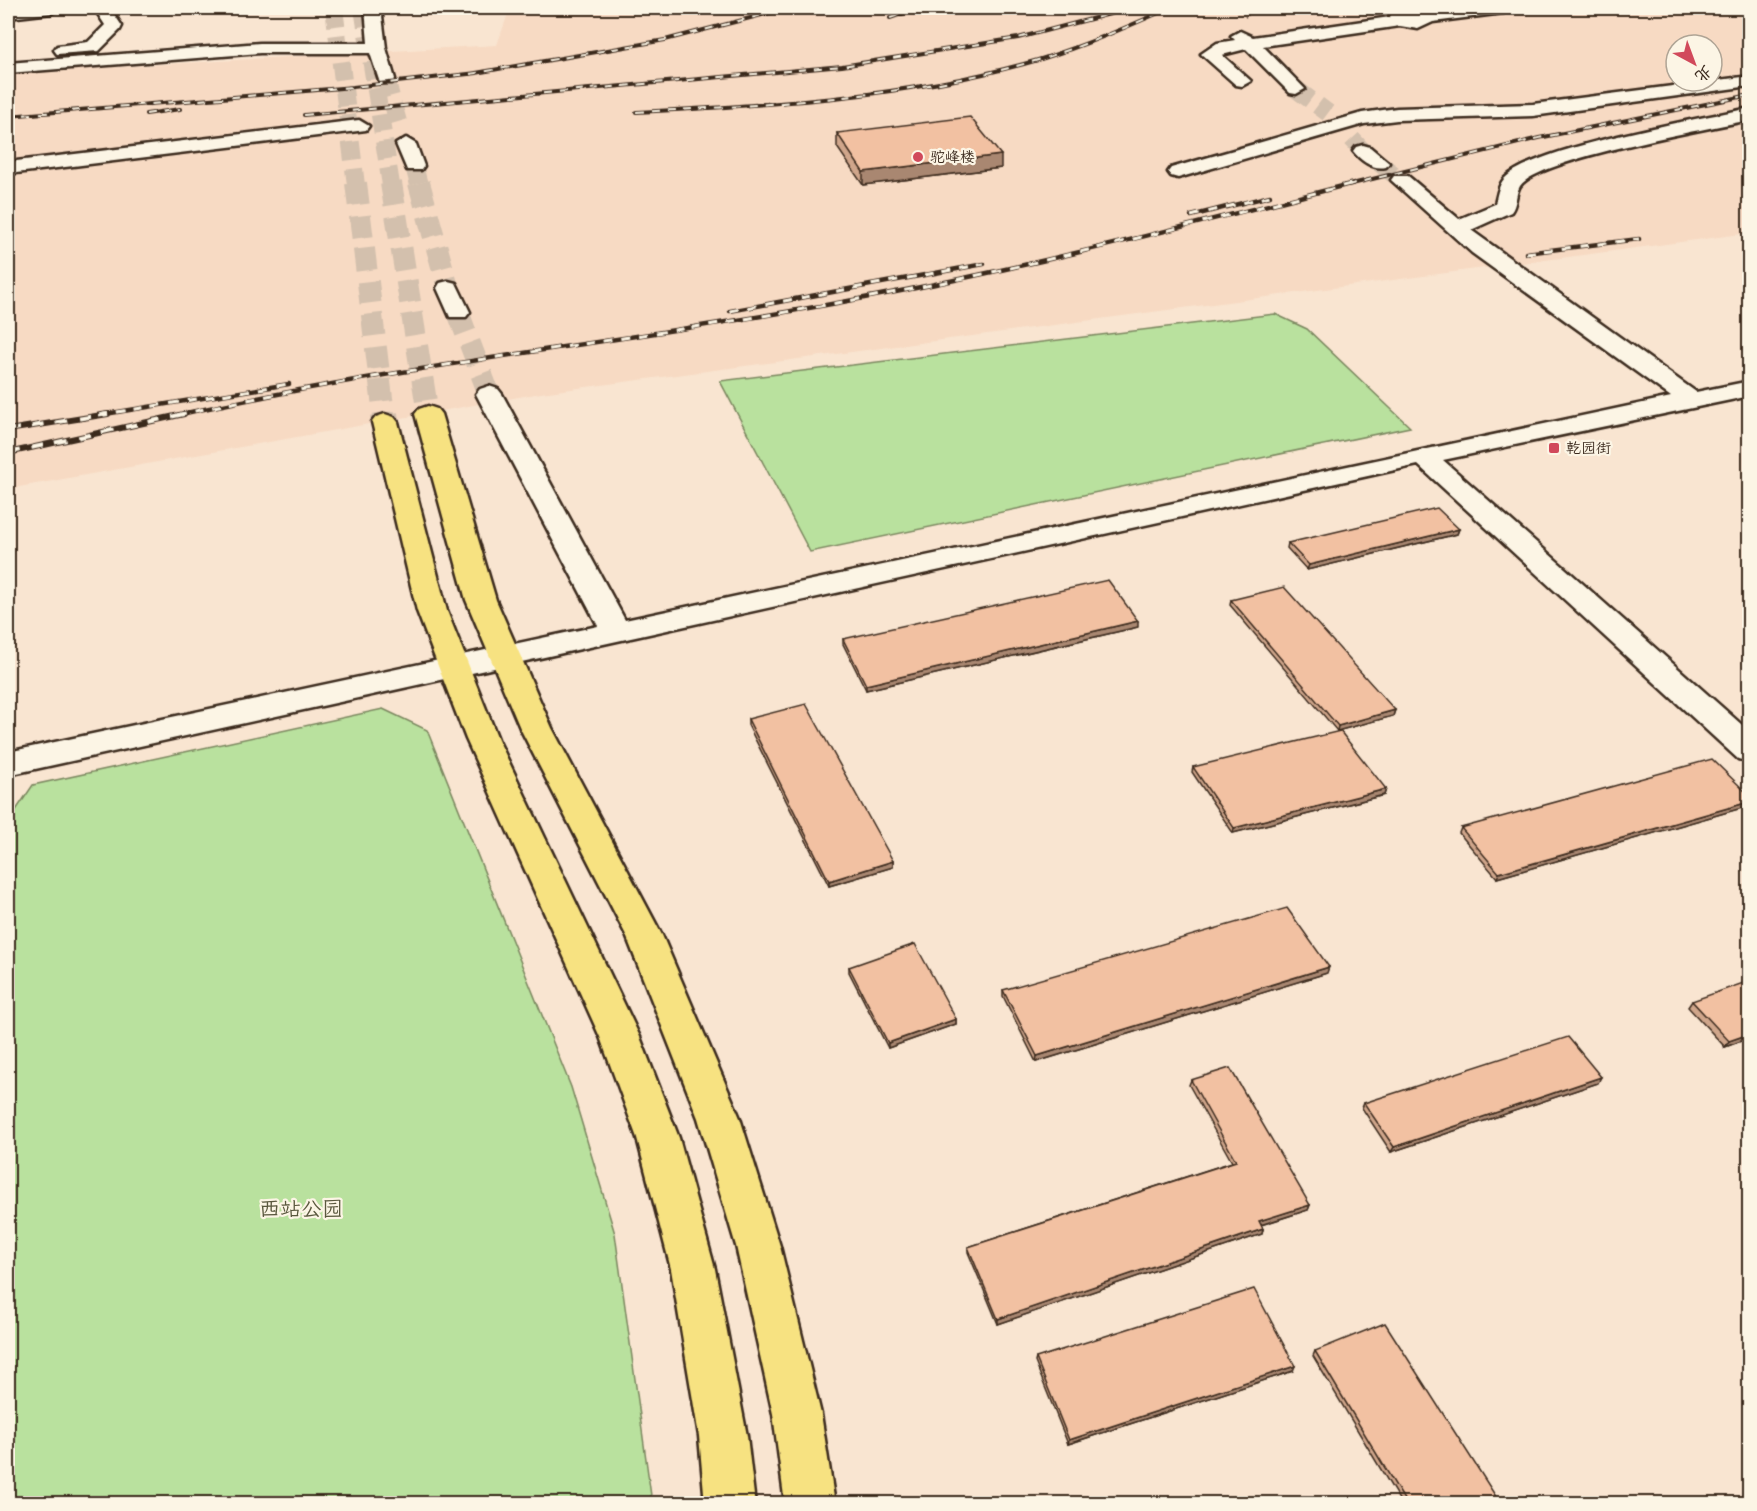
<svg xmlns="http://www.w3.org/2000/svg" width="1757" height="1511" font-family="Sriracha,'LXGW WenKai TC',sans-serif">
<style>
.built{fill:#f7dac3;fill-rule:evenodd}
.green{fill:#b9e19e;stroke:#7a865e;stroke-width:1.5}
.lines{fill:none;stroke-linecap:round;stroke-linejoin:round}
.minor-tunnel-far1{stroke:#d3c0ad;stroke-width:18;stroke-dasharray:18 9;stroke-linecap:butt}
.minor-tunnel{stroke:#d3c0ad;stroke-width:22;stroke-dasharray:22 11;stroke-linecap:butt}
.major-tunnel-far2{stroke:#d3c0ad;stroke-width:18;stroke-dasharray:18 9;stroke-linecap:butt}
.major-tunnel-far1{stroke:#d3c0ad;stroke-width:22;stroke-dasharray:22 11;stroke-linecap:butt}
.major-tunnel{stroke:#d3c0ad;stroke-width:28;stroke-dasharray:28 14;stroke-linecap:butt}
.minor-casing{stroke:#3b2a1e;stroke-width:5}
.major-casing{stroke:#3b2a1e;stroke-width:5}
.path{stroke:#3b2a1e;stroke-width:2;stroke-dasharray:1 2;stroke-linecap:butt}
.minor{fill:#fcf5e5;fill-rule:evenodd}
.major{fill:#f7e281;fill-rule:evenodd}
.rail-far2-casing{stroke:#3b2a1e;stroke-width:4}
.rail-far1-casing{stroke:#3b2a1e;stroke-width:4.5}
.rail-casing{stroke:#3b2a1e;stroke-width:6}
.rail-far2{stroke:#fcf5e5;stroke-width:2;stroke-dasharray:8;stroke-linecap:butt}
.rail-far1{stroke:#fcf5e5;stroke-width:3;stroke-dasharray:9;stroke-linecap:butt}
.rail{stroke:#fcf5e5;stroke-width:4;stroke-dasharray:12;stroke-linecap:butt}
.wall{fill:#d0a68b;stroke:#3b2a1e;stroke-width:1.5}
.shaded-wall{fill:#a98771;stroke:#3b2a1e;stroke-width:1.5}
.building{fill:#f2c1a2;stroke:#3b2a1e;stroke-width:1.5}
.poi-dot{fill:#d1495b;stroke:#fcf5e5;stroke-width:2}
.labels{text-anchor:middle;stroke-width:4.5;stroke-linejoin:round;paint-order:stroke}
.far-poi-label{font-size:15px;fill:#3b2a1e;stroke:#fcf5e5;text-anchor:start}
.near-park-label{font-size:21px;fill:#5a583e;stroke:#fcf5e5}
</style>
<rect width="100%" height="100%" fill="#f9e5d1"/>
<filter id="ink" filterUnits="userSpaceOnUse"><feTurbulence type="fractalNoise" baseFrequency=".0167" numOctaves="2"/><feDisplacementMap in="SourceGraphic" scale="12" xChannelSelector="R" yChannelSelector="G"/><feConvolveMatrix kernelMatrix="1 2 1 2 8 2 1 2 1" color-interpolation-filters="sRGB"/></filter>
<g filter="url(#ink)">
<path class="built" d="M 510,8 L 1749,8 L 1749,233 L 541,393 L 8,489 L 8,73 L 497,45 ZM 1676,45 L 1712,45 L 1712,81 L 1676,81 Z"/>
<path class="green" d="M 1275,314 L 1307,329 L 1410,427 L 810,552 L 720,381 Z
M 383,709 L 427,730 L 571,1087 L 615,1234 L 652,1503 L 8,1503 L 8,822 L 33,785 Z"/>
<g class="lines">
<path class="minor-tunnel-far1" d="M 386,79 L 398,122
M 1296,89 L 1328,113
M 1352,139 L 1363,151
M 1379,163 L 1401,180
M 414,166 L 419,185"/>
<path class="minor-tunnel" d="M 419,183 L 448,288
M 458,312 L 489,394"/>
<path class="major-tunnel-far2" d="M 334,8 L 356,185
M 363,8 L 391,185"/>
<path class="major-tunnel-far1" d="M 356,183 L 384,415
M 391,183 L 428,414"/>
<path class="major-tunnel" d="M 384,414 L 385,422"/>
<g class="minor-casing">
<path id="minor" d="M 8,8 L 60,8 L 52,13 L 8,18 Z
M 94,8 L 110,8 L 122,26 L 120,30 L 99,51 L 57,54 L 54,50 L 57,46 L 88,42 L 105,25 Z
M 365,8 L 381,8 L 386,48 L 395,79 L 392,83 L 380,83 L 370,53 L 260,53 L 8,73 L 8,63 L 260,43 L 368,43 Z
M 1468,8 L 1512,8 L 1504,13 L 1433,22 L 1418,29 L 1400,26 L 1263,46 L 1305,89 L 1296,94 L 1290,93 L 1246,49 L 1222,55 L 1251,81 L 1242,86 L 1236,85 L 1201,54 L 1217,43 L 1235,40 L 1231,36 L 1240,31 L 1253,37 L 1390,17 L 1392,12 L 1411,9 L 1424,13 Z
M 1750,76 L 1750,86 L 1533,116 L 1397,120 L 1364,124 L 1178,178 L 1171,176 L 1168,172 L 1171,168 L 1362,113 L 1397,108 L 1533,104 Z
M 1750,108 L 1750,120 C 1711,128 1538,159 1520,186 C 1515,194 1517,205 1511,212 L 1471,230 L 1696,392 L 1750,381 L 1750,396 L 1443,460 L 1750,732 L 1750,762 L 1738,759 L 1418,465 L 8,775 L 8,752 L 598,626 L 476,394 L 480,389 L 489,386 L 498,389 L 502,394 L 625,620 L 1671,397 L 1472,253 L 1391,180 L 1394,176 L 1408,176 L 1459,219 L 1495,204 C 1497,196 1498,186 1504,179 C 1531,148 1703,118 1750,108 Z
M 359,120 L 369,126 L 366,130 L 8,174 L 8,162 Z
M 406,138 L 416,144 L 424,166 L 421,170 L 407,170 L 396,144 Z
M 1363,145 L 1370,147 L 1389,163 L 1386,167 C 1373,170 1361,161 1353,151 L 1356,147 Z
M 448,281 L 456,283 L 470,312 L 466,317 L 450,317 L 437,288 L 440,283 Z"/>
</g>
<g class="major-casing">
<path id="major" d="M 428,406 L 437,409 L 441,414 L 496,600 L 552,728 L 662,935 L 740,1118 L 780,1246 L 821,1414 L 835,1504 L 785,1504 L 773,1414 L 736,1246 L 698,1118 L 626,935 L 520,728 L 466,600 L 415,414 L 419,409 Z
M 385,414 L 394,417 L 398,422 L 447,611 L 498,739 L 640,1037 L 679,1138 L 715,1269 L 747,1436 L 755,1504 L 705,1504 L 699,1436 L 671,1269 L 637,1138 L 600,1037 L 466,739 L 417,611 L 372,422 L 376,417 Z"/>
</g>
<path class="path" d="M 1245,17 L 1260,8"/>
<use href="#minor" class="minor"/>
<use href="#major" class="major"/>
<g class="rail-far2-casing">
<path id="rail-far2" d="M 890,18 L 919,8
M 470,74 L 665,40 L 789,8
M 636,112 C 771,105 907,98 1038,60 C 1084,46 1127,27 1170,8
M 146,114 L 180,109
M 304,115 L 842,66 L 1018,38 L 1133,8
M 8,116 L 353,87 L 477,73
M 1348,185 L 1539,138 L 1750,95"/>
</g>
<g class="rail-far1-casing">
<path id="rail-far1" d="M 1191,216 L 1270,196
M 1526,253 L 1639,239
M 730,311 L 984,264
M 99,415 L 289,384
M 177,415 C 395,366 618,343 837,303 C 1012,272 1183,227 1354,183"/>
</g>
<g class="rail-casing">
<path id="rail" d="M 8,430 L 108,414
M 8,453 L 184,414"/>
</g>
<use href="#rail-far2" class="rail-far2"/>
<use href="#rail-far1" class="rail-far1"/>
<use href="#rail" class="rail"/>
</g>
<path class="wall" d="M 837,133 L 1001,168 L 863,185 L 837,147 Z
M 1459,529 L 1457,534 L 1307,570 L 1287,548 L 1288,543 Z
M 1231,600 L 1395,710 L 1393,716 L 1337,731 L 1230,605 Z
M 1138,627 L 866,690 L 843,644 L 843,639 Z
M 748,719 L 893,861 L 893,867 L 829,886 L 748,725 Z
M 1193,767 L 1386,789 L 1384,795 L 1233,833 L 1192,772 Z
M 1749,795 L 1749,806 L 1497,878 L 1459,833 L 1461,828 Z
M 849,967 L 956,1019 L 956,1024 L 888,1048 L 849,972 Z
M 1327,973 L 1036,1062 L 1003,996 L 1003,990 Z
M 1692,1001 L 1749,1038 L 1725,1047 L 1688,1007 Z
M 1191,1080 L 1310,1205 L 1308,1210 L 1261,1225 L 1263,1229 L 1262,1234 L 998,1324 L 968,1252 L 968,1247 L 1232,1162 L 1189,1085 Z
M 1598,1083 L 1391,1152 L 1362,1108 L 1364,1103 Z
M 1315,1351 L 1500,1503 L 1401,1503 L 1313,1356 Z
M 1036,1358 L 1293,1371 L 1068,1444 L 1035,1362 Z"/>
<path class="shaded-wall" d="M 1001,155 L 1001,168 L 863,185 L 863,172 Z
M 1459,529 L 1457,534 L 1307,570 L 1309,565 Z
M 1138,621 L 1138,627 L 866,690 L 866,685 Z
M 1395,710 L 1393,716 L 1337,731 L 1338,726 Z
M 1386,789 L 1384,795 L 1233,833 L 1234,828 Z
M 1749,802 L 1749,806 L 1497,878 L 1499,873 Z
M 893,861 L 893,867 L 829,886 L 829,881 Z
M 1329,967 L 1327,973 L 1036,1062 L 1037,1056 Z
M 956,1019 L 956,1024 L 888,1048 L 888,1043 Z
M 1749,1034 L 1749,1038 L 1725,1047 L 1729,1041 Z
M 1601,1077 L 1598,1083 L 1391,1152 L 1394,1147 Z
M 1310,1205 L 1308,1210 L 1257,1226 L 1259,1221 Z
M 1263,1229 L 1262,1234 L 998,1324 L 998,1319 Z
M 1295,1366 L 1293,1371 L 1068,1444 L 1069,1440 Z"/>
<path class="building" d="M 970,117 L 1001,155 L 863,172 L 837,133 Z
M 1437,508 L 1459,529 L 1309,565 L 1288,543 Z
M 1108,580 L 1138,621 L 866,685 L 843,639 Z
M 1284,587 L 1395,710 L 1338,726 L 1231,600 Z
M 806,704 L 893,861 L 829,881 L 748,719 Z
M 1340,731 L 1386,789 L 1234,828 L 1193,767 Z
M 1712,759 L 1749,795 L 1749,802 L 1499,873 L 1461,828 Z
M 1287,908 L 1329,967 L 1037,1056 L 1003,990 Z
M 915,944 L 956,1019 L 888,1043 L 849,967 Z
M 1749,981 L 1749,1034 L 1729,1041 L 1692,1001 Z
M 1568,1037 L 1601,1077 L 1394,1147 L 1364,1103 Z
M 1230,1068 L 1310,1205 L 1259,1221 L 1263,1229 L 998,1319 L 968,1247 L 1236,1161 L 1191,1080 Z
M 1254,1289 L 1295,1366 L 1069,1440 L 1036,1358 Z
M 1385,1323 L 1500,1503 L 1406,1503 L 1315,1351 Z"/>
</g>
<g class="poi-dot">
<circle cx="918" cy="157" r="6"/>
<rect x="1548" y="442" width="12" height="12" rx="3"/>
</g>
<g class="labels">
<g class="far-poi-label">
<text x="930" y="162">驼峰楼</text>
<text x="1566" y="453">乾园街</text>
</g>
<g class="near-park-label">
<text x="301" y="1216">西站公园</text>
</g>
</g>
<rect width="1757" height="1511" fill="none" stroke="#fcf5e5" stroke-width="30"/>
<rect x="15" y="15" width="1727" height="1481" fill="none" stroke="#3b2a1e" stroke-width="2" filter="url(#ink)"/>
<g transform="translate(1694 63) rotate(139)"><circle r="28" fill="#fcf5e5" stroke="#afa495" stroke-width="1.5"/>
<path d="M0-4.5L10 22L0 15L-10 22Z" fill="#d1495b"/>
<text y="-9" font-size="16" font-weight="bold" text-anchor="middle" fill="#3b2a1e">北</text>
</g>
</svg>
